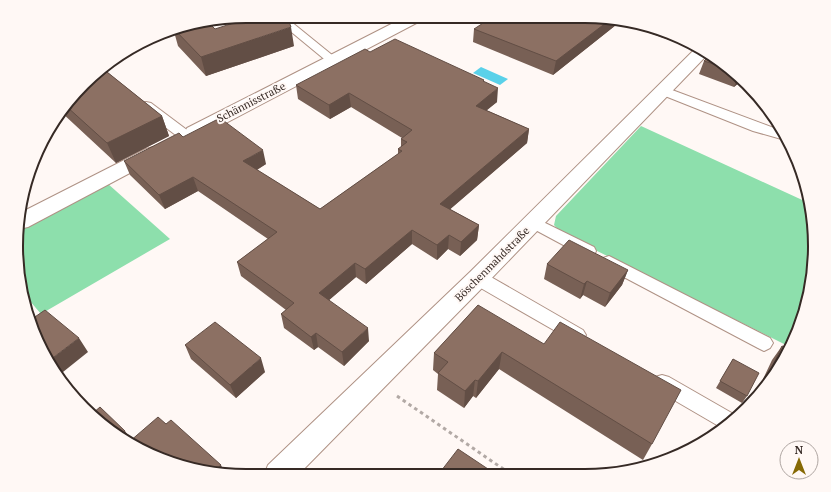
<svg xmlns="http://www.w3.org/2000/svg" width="831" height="492" font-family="'PT Serif',serif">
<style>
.green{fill:#8ddfac}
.water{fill:#5ad1e9}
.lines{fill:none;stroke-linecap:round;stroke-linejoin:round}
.service-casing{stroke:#af9285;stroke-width:2}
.minor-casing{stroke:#af9285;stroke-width:2}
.path{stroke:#b2a9a5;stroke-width:3;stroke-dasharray:3.5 3.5;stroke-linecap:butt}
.service{fill:#fff;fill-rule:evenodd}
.minor{fill:#fff;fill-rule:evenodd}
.wall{fill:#786055}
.shaded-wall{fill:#624e45}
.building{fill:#8c7063;stroke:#624e45}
.labels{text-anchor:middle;stroke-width:4;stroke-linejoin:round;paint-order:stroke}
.street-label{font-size:11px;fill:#362a25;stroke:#fff8f5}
.rim{fill:none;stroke:#362a25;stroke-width:2}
</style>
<rect width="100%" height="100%" fill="#fff8f5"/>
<path class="green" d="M 641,126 L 811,204 L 811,291 L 788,346 L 561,233 L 554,225 L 556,216 Z
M 107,183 L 170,239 L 41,314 L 24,294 L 16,246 L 19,229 Z"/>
<path class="water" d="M 481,67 L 508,79 L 500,85 L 473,73 Z"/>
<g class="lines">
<g class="service-casing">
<path id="service" d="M 272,16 L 284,16 L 337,59 L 339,61 L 337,63 L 329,63 Z
M 664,87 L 782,131 L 785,140 L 753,131 L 660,94 L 658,91 L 660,88 Z
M 146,102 L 151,103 L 191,133 L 193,136 L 191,139 L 186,140 L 181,139 L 141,109 L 140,106 L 141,103 Z
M 533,217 L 594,247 L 596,251 L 594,255 L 588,257 L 582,255 L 528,226 L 525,222 L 528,218 Z
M 609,256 L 770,338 L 773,343 L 770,348 L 764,351 L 758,348 L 603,266 L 601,262 L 603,258 Z
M 478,272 L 484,273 L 583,330 L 586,335 L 583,340 L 577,342 L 571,340 L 472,283 L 470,278 L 472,273 Z
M 662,375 L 669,377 L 737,416 L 722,428 L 655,389 L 652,383 L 655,377 Z"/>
</g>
<g class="minor-casing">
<path id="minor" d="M 407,16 L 426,16 L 424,19 L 201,136 L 194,138 L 187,136 L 185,132 L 187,128 Z
M 697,47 L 709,53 L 486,284 L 298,475 L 264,475 L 268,465 L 470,272 Z
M 153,147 L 160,149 L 163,153 L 160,157 L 28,227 L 19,229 L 22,212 L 146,149 Z"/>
</g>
<path class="path" d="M 397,396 L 512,475"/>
<use href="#service" class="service"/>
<use href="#minor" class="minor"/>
</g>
<path class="wall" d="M 311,16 L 341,16 L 321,23 Z
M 600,17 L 621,21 L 553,75 L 473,42 L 474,29 Z
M 630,22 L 659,28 L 696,47 L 693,48 L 629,26 Z
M 173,28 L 215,29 L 294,46 L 206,76 L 178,46 Z
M 370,52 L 484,80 L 484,82 L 497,102 L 486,110 L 529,129 L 527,143 L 450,209 L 479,225 L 477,240 L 460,256 L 448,249 L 437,260 L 412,244 L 366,284 L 356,277 L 329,300 L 369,341 L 344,366 L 318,347 L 314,350 L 284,328 L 281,314 L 286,310 L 241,276 L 237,262 L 268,239 L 198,191 L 165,209 L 130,175 L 124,161 L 183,137 L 266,164 L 257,170 L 320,209 L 398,154 L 398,149 L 401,147 L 401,139 L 402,138 L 351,107 L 330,119 L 298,99 L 296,85 Z
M 710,53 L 713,55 L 740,82 L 734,87 L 699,74 L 704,61 L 710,54 Z
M 102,68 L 162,116 L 169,136 L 116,163 L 61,112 Z
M 547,264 L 628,270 L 622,285 L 605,307 L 583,295 L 580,299 L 544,279 Z
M 478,305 L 652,444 L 643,460 L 499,369 L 476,398 L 473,396 L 464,408 L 437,390 L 438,374 L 433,370 L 434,353 Z
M 185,345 L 265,372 L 236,398 L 191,359 Z
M 782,346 L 776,374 L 760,393 L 757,392 L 772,360 Z
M 733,359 L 747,396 L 742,403 L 716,388 Z"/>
<path class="shaded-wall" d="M 320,16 L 341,16 L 321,23 Z
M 611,19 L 621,21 L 553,75 L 556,61 Z
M 291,27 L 294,46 L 206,76 L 201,57 Z
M 737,79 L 740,82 L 734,87 Z
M 498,88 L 497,102 L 475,120 L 476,106 Z
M 349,93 L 351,107 L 330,119 L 329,105 Z
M 162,116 L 169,136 L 116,163 L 107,143 Z
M 529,129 L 527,143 L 440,218 L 440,204 Z
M 263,150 L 266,164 L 246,176 L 243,161 Z
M 28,173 L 33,181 L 26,184 Z
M 193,177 L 198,191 L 165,209 L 159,195 Z
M 479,225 L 477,240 L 460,256 L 461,242 Z
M 412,230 L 412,244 L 366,284 L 365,269 Z
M 449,235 L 448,249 L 437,260 L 437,245 Z
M 355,263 L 356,277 L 321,307 L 319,293 Z
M 628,270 L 622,285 L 605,307 L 610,293 Z
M 587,281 L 583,295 L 580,299 L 584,284 Z
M 368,328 L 369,341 L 344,366 L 342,352 Z
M 316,333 L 318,347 L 314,350 L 311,337 Z
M 79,338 L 88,352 L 58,376 L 50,360 Z
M 502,352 L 499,369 L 476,398 L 478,381 Z
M 261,358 L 265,372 L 236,398 L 230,385 Z
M 475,380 L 473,396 L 464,408 L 465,391 Z
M 125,431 L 134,444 L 133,445 L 118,437 Z
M 221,465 L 225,474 L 213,472 Z"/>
<path class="building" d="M 255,16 L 287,16 L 291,27 L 201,57 L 173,28 L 208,22 L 215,29 Z
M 494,16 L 600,17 L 611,19 L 556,61 L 474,29 Z
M 395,39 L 484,80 L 483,81 L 498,88 L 476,106 L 529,129 L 440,204 L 479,225 L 461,242 L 449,235 L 437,245 L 412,230 L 365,269 L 355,263 L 319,293 L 368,328 L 342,352 L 316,333 L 311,337 L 281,314 L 294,303 L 237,262 L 277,232 L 193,177 L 159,195 L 124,161 L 179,133 L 183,137 L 220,118 L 263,150 L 243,161 L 320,209 L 402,151 L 398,149 L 407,142 L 401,139 L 412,130 L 349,93 L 329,105 L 296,85 L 365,49 L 370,52 Z
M 711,54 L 713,55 L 726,68 L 704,61 Z
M 102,68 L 162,116 L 107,143 L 66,106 Z
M 569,240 L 628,270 L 610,293 L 587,281 L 584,284 L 547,264 Z
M 478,305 L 544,344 L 560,322 L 681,390 L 652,444 L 502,352 L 478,381 L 475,380 L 465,391 L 438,373 L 448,362 L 434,353 Z
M 45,310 L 79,338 L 50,360 L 29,321 Z
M 215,322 L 261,358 L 230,385 L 185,345 Z
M 782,346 L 787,348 L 776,374 L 771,380 L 767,378 Z
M 733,359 L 759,373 L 747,396 L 720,381 Z
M 100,407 L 125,431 L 118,437 L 93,413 Z
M 158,417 L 166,424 L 171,420 L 221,465 L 213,472 L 172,464 L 129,442 Z
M 458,449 L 497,475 L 438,475 Z"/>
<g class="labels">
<g class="street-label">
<text transform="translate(251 102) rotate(-27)" y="4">Schännisstraße</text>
<text transform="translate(492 264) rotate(-45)" y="4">Böschenmahdstraße</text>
</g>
</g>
<path d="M0 0H831V492H0ZM246 23H585A223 223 0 0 1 808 246V246A223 223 0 0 1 585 469H246A223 223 0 0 1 23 246V246A223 223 0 0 1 246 23Z" fill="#fff8f5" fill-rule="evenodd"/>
<path class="rim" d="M246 23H585A223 223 0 0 1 808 246V246A223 223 0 0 1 585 469H246A223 223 0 0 1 23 246V246A223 223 0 0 1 246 23Z"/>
<g transform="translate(799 460)"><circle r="19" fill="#fff8f5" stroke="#afa6a2"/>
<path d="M0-3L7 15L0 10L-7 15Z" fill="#866904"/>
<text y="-6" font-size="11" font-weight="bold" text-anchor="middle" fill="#362a25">N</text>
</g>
</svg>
